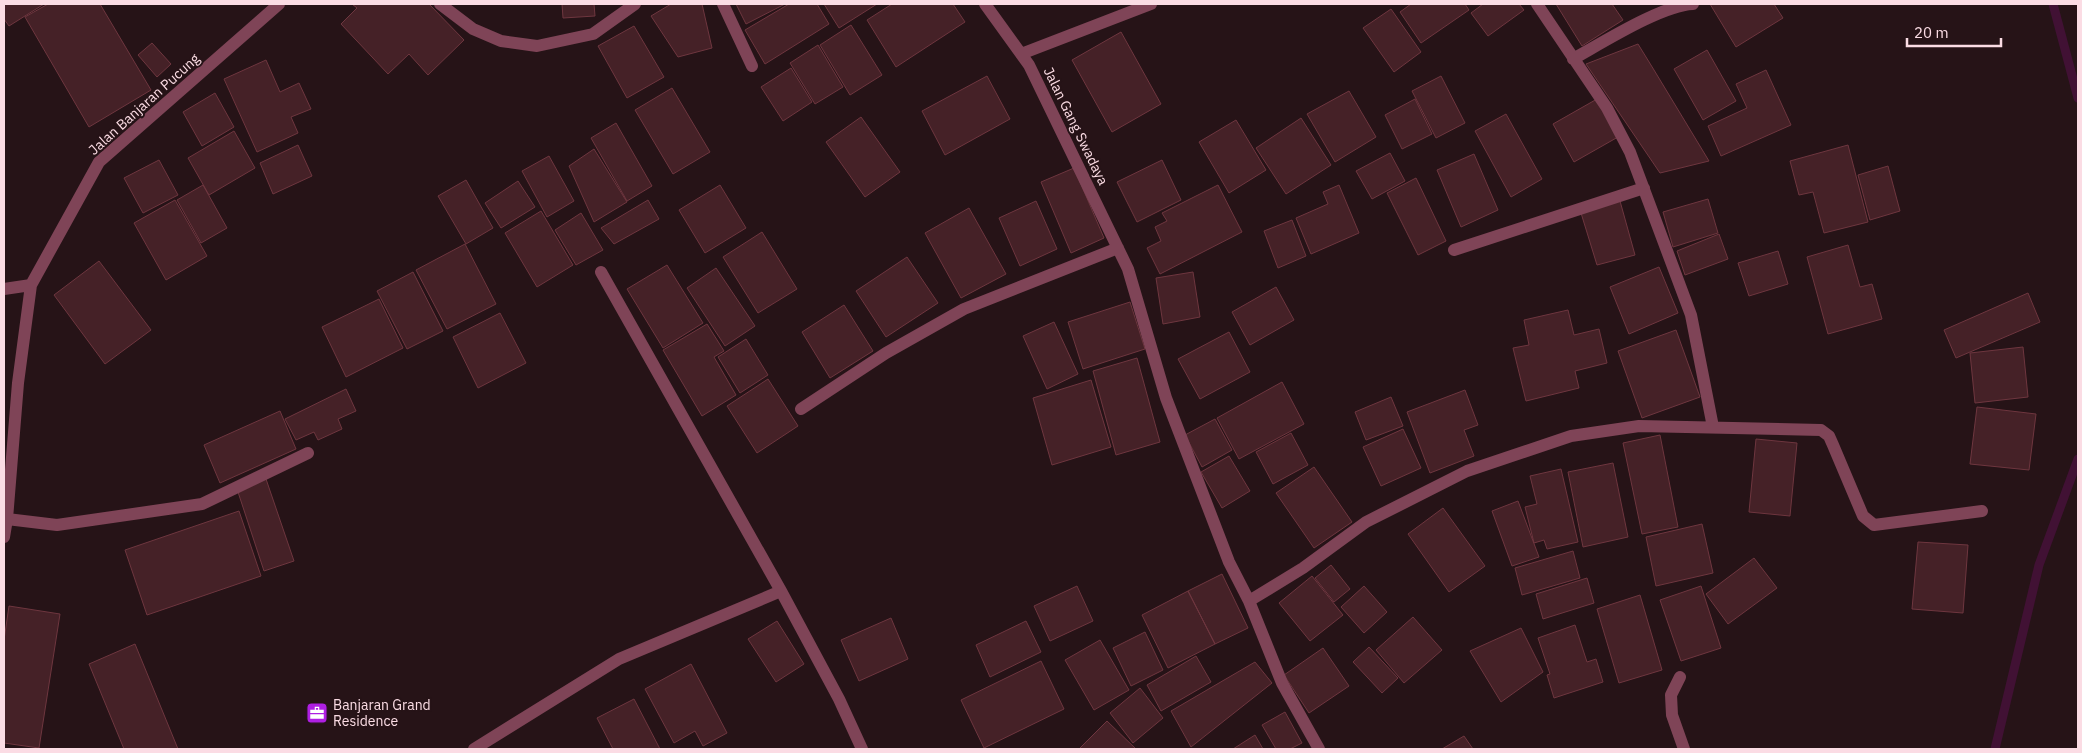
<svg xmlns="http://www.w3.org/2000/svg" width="2082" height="753" font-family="'IBM Plex Sans',sans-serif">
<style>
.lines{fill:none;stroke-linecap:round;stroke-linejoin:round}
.stream{stroke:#411134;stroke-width:9}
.building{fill:#452127;stroke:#6e363f}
.minor{stroke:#7f4457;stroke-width:12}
.labels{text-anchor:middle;stroke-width:4;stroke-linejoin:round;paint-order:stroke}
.street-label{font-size:14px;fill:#fbdce4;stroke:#261317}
.poi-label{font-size:14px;fill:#fbdce4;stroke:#261317;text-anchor:start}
</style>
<rect width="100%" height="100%" fill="#261317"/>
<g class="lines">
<path class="stream" d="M 2053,4 L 2078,98
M 1995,749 L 2039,565 L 2078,459"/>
</g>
<path class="building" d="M 4,4 L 44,4 L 9,26 L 4,19 Z
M 48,4 L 100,4 L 151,90 L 89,127 L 25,17 Z
M 352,4 L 429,4 L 464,40 L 428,75 L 409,54 L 388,74 L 341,24 L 357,8 Z
M 562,4 L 594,4 L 595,16 L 563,18 Z
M 671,4 L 702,4 L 712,48 L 678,57 L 651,16 Z
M 736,4 L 785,4 L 746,24 Z
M 789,4 L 817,4 L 829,24 L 765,64 L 745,30 Z
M 824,4 L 877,4 L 839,28 Z
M 892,4 L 953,4 L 965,22 L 896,67 L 867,20 Z
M 1411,4 L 1465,4 L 1469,10 L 1421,43 L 1400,12 Z
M 1483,4 L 1519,4 L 1524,10 L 1488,36 L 1471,13 Z
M 1556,4 L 1612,4 L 1623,20 L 1582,46 Z
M 1710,4 L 1774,4 L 1783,18 L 1736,47 Z
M 1391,9 L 1421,52 L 1394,72 L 1363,28 Z
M 851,25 L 882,75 L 850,95 L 820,45 Z
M 634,26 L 664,77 L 627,98 L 598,46 Z
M 1121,32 L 1161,104 L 1112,132 L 1072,60 Z
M 152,43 L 171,64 L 157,77 L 138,55 Z
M 1638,44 L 1654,70 L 1709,161 L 1660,173 L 1586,64 Z
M 818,45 L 843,87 L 815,104 L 790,63 Z
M 1707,50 L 1736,101 L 1703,120 L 1674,69 Z
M 266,60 L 280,92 L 299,83 L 311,109 L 291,117 L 298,133 L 257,152 L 224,79 Z
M 791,68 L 812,102 L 783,121 L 761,87 Z
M 1766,70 L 1791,125 L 1721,156 L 1708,126 L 1747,108 L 1736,84 Z
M 987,76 L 1010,119 L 945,155 L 922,111 Z
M 1441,76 L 1465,123 L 1436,138 L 1412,91 Z
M 672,88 L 710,152 L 673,174 L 635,110 Z
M 1349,91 L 1376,137 L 1335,162 L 1307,114 Z
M 215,93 L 234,127 L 202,146 L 183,112 Z
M 1415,99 L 1432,134 L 1402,149 L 1385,115 Z
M 1597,99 L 1618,137 L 1574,162 L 1553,124 Z
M 1506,114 L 1542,179 L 1511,197 L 1475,131 Z
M 861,117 L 900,172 L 865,197 L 826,142 Z
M 1301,118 L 1331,165 L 1286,194 L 1256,148 Z
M 1236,120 L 1266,170 L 1229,193 L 1199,142 Z
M 616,123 L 652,186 L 627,201 L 591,138 Z
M 234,131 L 255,168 L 209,195 L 188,158 Z
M 298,145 L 312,176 L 273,194 L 260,163 Z
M 1848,145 L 1868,222 L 1824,233 L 1813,192 L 1799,195 L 1790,161 Z
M 594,149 L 627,202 L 594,222 L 569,166 Z
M 1390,153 L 1405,181 L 1372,199 L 1356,171 Z
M 1474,154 L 1498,210 L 1461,227 L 1437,170 Z
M 549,156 L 574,201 L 547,217 L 522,171 Z
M 159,160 L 178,195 L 143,213 L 124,178 Z
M 1162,160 L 1181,200 L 1137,222 L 1117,182 Z
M 1888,166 L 1900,211 L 1870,220 L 1858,175 Z
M 1074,168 L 1104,238 L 1071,253 L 1041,182 Z
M 1416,178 L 1446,241 L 1418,255 L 1387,193 Z
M 466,180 L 493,228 L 466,244 L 438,196 Z
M 518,181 L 535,207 L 501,228 L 485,203 Z
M 203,185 L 227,228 L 201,243 L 177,200 Z
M 720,185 L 746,228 L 705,253 L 679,210 Z
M 1218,185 L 1242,232 L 1160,274 L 1147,248 L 1161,241 L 1155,227 L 1167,221 L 1162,213 Z
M 1339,185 L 1359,233 L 1311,254 L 1296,218 L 1328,204 L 1323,192 Z
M 1708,199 L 1718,233 L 1673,247 L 1663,212 Z
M 175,200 L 207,256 L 166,280 L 134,223 Z
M 648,200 L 659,219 L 614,244 L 601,228 Z
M 1036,201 L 1057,249 L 1020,266 L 999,218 Z
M 1620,201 L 1635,255 L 1597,265 L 1581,213 Z
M 969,208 L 1006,274 L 961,298 L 925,233 Z
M 541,211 L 573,265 L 537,287 L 505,233 Z
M 581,213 L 603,250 L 576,265 L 555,230 Z
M 1292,220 L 1306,256 L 1278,268 L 1264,231 Z
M 762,232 L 797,289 L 758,313 L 723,257 Z
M 1719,234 L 1728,259 L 1685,275 L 1677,251 Z
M 465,244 L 496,304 L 447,329 L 416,270 Z
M 1848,245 L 1860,287 L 1872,284 L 1882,319 L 1828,334 L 1807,257 Z
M 1778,251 L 1788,284 L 1749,296 L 1738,263 Z
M 907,257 L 938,303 L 886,337 L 856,291 Z
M 99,261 L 151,330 L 105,364 L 54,295 Z
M 667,265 L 703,323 L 663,348 L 627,289 Z
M 1659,267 L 1678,313 L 1629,334 L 1610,287 Z
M 716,268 L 755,326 L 725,346 L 687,288 Z
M 413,272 L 443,331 L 407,349 L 377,291 Z
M 1193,272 L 1200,317 L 1163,324 L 1156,278 Z
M 1276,287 L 1294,320 L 1250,345 L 1232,312 Z
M 2028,293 L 2040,322 L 1956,358 L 1944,330 Z
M 379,299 L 403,348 L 346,377 L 322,327 Z
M 1130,302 L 1145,349 L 1083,369 L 1068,322 Z
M 844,305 L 873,351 L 830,378 L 802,332 Z
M 1568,310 L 1574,335 L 1599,329 L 1607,363 L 1575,371 L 1579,388 L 1526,401 L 1513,348 L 1529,345 L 1524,320 Z
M 500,313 L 526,363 L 478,388 L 453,337 Z
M 1054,322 L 1078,374 L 1047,389 L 1023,336 Z
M 707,324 L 724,351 L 714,357 L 736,395 L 702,416 L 663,350 Z
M 1676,330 L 1700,397 L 1642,418 L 1618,351 Z
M 1229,332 L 1250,372 L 1200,399 L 1178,359 Z
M 746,339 L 768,375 L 740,393 L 718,357 Z
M 2023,347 L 2028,397 L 1975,403 L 1970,353 Z
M 1137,358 L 1160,442 L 1116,455 L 1093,371 Z
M 768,379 L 798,426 L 757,453 L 727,406 Z
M 1091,380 L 1111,447 L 1052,465 L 1033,398 Z
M 1282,382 L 1304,424 L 1239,459 L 1217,418 Z
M 346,389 L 356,411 L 338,419 L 342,429 L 318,440 L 314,432 L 296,440 L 285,419 Z
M 1465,390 L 1478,425 L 1464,430 L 1474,456 L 1430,473 L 1407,412 Z
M 1391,397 L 1403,426 L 1366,440 L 1355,412 Z
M 1977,407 L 2036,414 L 2029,470 L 1970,464 Z
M 280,411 L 296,449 L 220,483 L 204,445 Z
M 1215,419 L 1232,450 L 1202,467 L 1185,435 Z
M 1403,429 L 1421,468 L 1381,486 L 1363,447 Z
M 1291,433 L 1308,465 L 1273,484 L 1256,452 Z
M 1660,435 L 1678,527 L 1642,534 L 1623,443 Z
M 1756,439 L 1797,443 L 1790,516 L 1749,512 Z
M 1229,456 L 1250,491 L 1222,508 L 1201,472 Z
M 1613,463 L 1628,537 L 1583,547 L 1568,472 Z
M 1314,467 L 1352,522 L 1314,548 L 1276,493 Z
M 1561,469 L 1578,542 L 1547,549 L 1544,540 L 1534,543 L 1525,507 L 1537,504 L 1530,476 Z
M 266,479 L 294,561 L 264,571 L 237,489 Z
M 1518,501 L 1539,557 L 1512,566 L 1492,511 Z
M 1443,508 L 1485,566 L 1449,592 L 1408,534 Z
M 239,511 L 261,576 L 147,615 L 125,550 Z
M 1702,524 L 1713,573 L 1656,586 L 1646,537 Z
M 1918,542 L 1968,545 L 1963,613 L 1912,609 Z
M 1573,551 L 1580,578 L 1522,595 L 1515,568 Z
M 1754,558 L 1777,588 L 1728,624 L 1706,594 Z
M 1331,565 L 1350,589 L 1334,602 L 1315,578 Z
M 1222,574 L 1248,628 L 1215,644 L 1188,591 Z
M 1312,576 L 1343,615 L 1310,641 L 1279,603 Z
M 1587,578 L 1594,603 L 1543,619 L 1536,594 Z
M 1077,586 L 1093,621 L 1050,641 L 1034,606 Z
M 1364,586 L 1387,612 L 1364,633 L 1341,607 Z
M 1701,586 L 1721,648 L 1681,661 L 1660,600 Z
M 1188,591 L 1215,644 L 1168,668 L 1142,615 Z
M 1640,595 L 1662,670 L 1619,683 L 1597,609 Z
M 9,606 L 60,614 L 39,748 L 4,743 L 4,640 Z
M 1413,617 L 1442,650 L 1404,683 L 1376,650 Z
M 891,618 L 908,659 L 859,681 L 841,640 Z
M 777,621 L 804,664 L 776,682 L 748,639 Z
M 1026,621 L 1041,652 L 990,677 L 976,645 Z
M 1575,625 L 1587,662 L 1596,659 L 1603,682 L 1554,698 L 1547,675 L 1550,674 L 1538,638 Z
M 1521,628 L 1543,672 L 1501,702 L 1470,651 Z
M 1145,632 L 1163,670 L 1131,686 L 1113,648 Z
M 1100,640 L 1129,690 L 1094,710 L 1065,660 Z
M 135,644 L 178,749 L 124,749 L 89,664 Z
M 1369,647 L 1398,678 L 1382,693 L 1353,662 Z
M 1323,648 L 1349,686 L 1309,713 L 1284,675 Z
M 1196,656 L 1211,682 L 1161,711 L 1147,685 Z
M 1041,661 L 1064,709 L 984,748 L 961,700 Z
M 1255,662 L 1272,683 L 1191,747 L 1171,711 Z
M 691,664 L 727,733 L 703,746 L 695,731 L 674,743 L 645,689 Z
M 1140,688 L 1163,718 L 1133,743 L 1110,713 Z
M 634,699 L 660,749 L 613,749 L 597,718 Z
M 1285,712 L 1302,743 L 1290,749 L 1276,749 L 1262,725 Z
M 1107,721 L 1136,749 L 1079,749 Z
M 1255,735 L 1263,749 L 1233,749 Z
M 1464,736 L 1473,749 L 1442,749 Z"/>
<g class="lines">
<path class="minor" d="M 440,4 L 473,29 L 501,41 L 537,46 L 593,34 L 635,4
M 723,4 L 752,66
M 985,4 L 1029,65 L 1128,269 L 1166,398 L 1229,562 L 1249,601 L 1282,683 L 1319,749
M 1537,4 L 1607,108 L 1630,152 L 1691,315 L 1713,427
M 1021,54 L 1151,4
M 1573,59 C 1602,43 1662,5 1693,4
M 1454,250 L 1644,188
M 601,272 L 781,591 L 839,699 L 862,749
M 4,289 L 31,285
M 801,409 L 886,353 L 964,309 L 1118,248
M 7,519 L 57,525 L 202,504 L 308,453
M 4,537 L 7,519 L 18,383 L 31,285 L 99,162 L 279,4
M 1249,601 L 1303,568 L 1366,522 L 1467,471 L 1571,436 L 1639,426 L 1821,430 L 1829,436 L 1833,445 L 1863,516 L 1874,525 L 1982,511
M 1680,677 L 1671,695 L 1672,715 L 1684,749
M 474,749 L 619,659 L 781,591"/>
</g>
<defs>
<g id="office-square" transform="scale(1.125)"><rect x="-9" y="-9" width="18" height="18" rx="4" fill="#af1fe3" stroke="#261317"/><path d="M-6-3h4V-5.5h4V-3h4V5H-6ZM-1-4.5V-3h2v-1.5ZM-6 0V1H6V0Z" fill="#fff"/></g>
</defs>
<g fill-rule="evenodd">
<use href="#office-square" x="317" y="713"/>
</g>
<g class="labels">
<g class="street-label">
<text transform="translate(144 104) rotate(-42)" y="5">Jalan Banjaran Pucung</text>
<text transform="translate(1076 126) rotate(64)" y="5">Jalan Gang Swadaya</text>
</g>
<g class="poi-label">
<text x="333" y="710">Banjaran Grand<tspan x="333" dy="16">Residence</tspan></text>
</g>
</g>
<rect width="2082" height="753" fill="none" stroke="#fbdce4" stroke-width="10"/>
<path d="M1907 38v8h94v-8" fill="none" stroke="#fbdce4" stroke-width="2.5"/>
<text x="1914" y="38" font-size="15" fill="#fbdce4" stroke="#261317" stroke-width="4" paint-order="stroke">20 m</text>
</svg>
